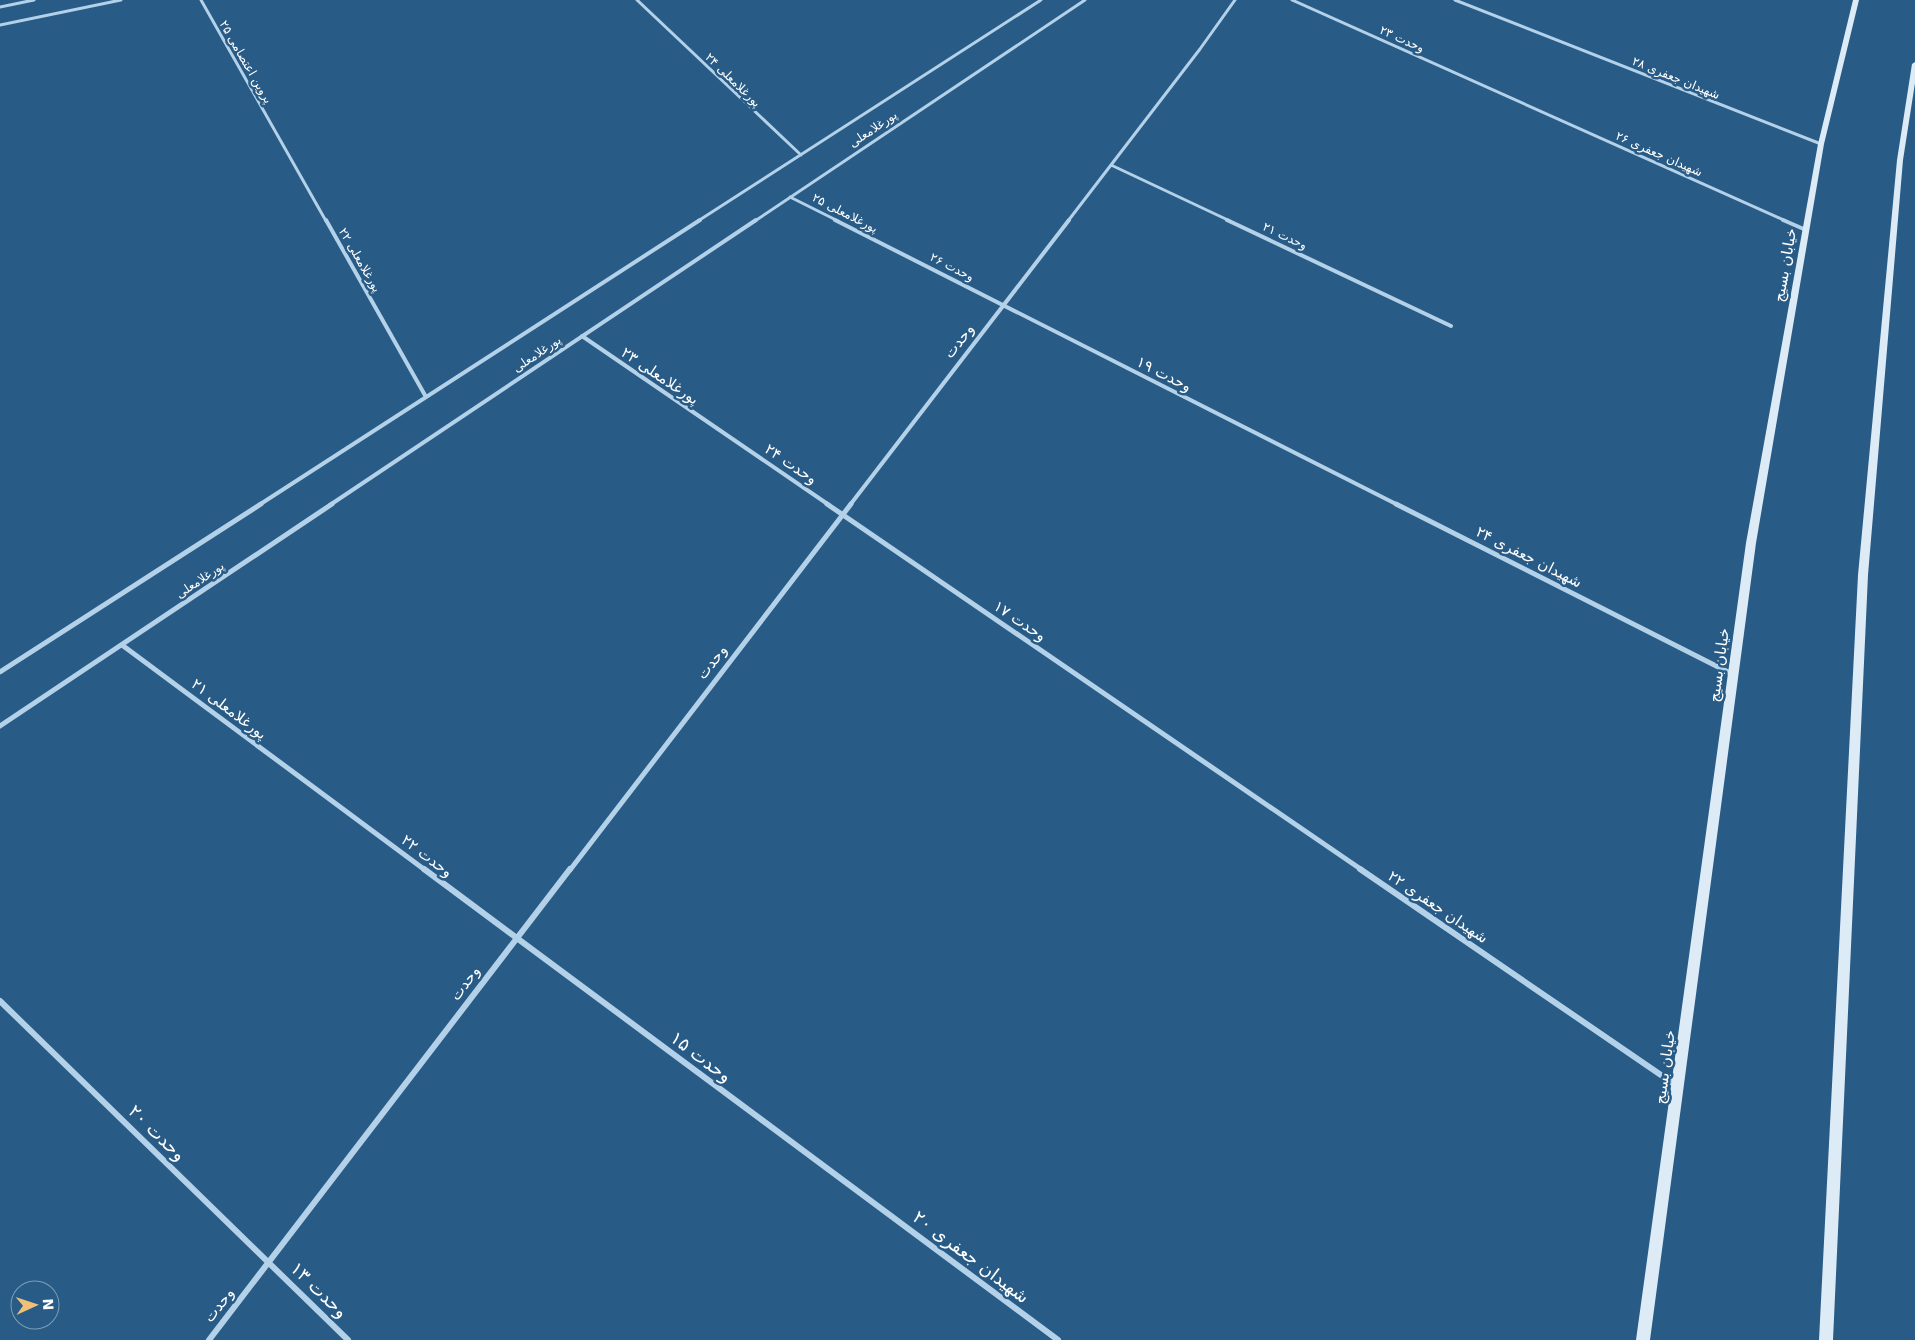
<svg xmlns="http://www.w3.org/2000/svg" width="1915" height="1340" font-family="'DejaVu Sans','Noto Naskh Arabic',sans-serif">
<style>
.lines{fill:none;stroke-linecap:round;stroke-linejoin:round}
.minor-far3{stroke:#b3d1e8;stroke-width:3}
.minor-far2{stroke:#b3d1e8;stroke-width:4}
.minor-far1{stroke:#b3d1e8;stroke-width:5}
.minor{stroke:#b3d1e8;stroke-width:6}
.secondary{fill:#ddebf7;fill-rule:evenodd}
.labels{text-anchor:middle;stroke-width:5;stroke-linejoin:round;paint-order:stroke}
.far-street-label{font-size:12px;fill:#fff;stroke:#285b86}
.street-label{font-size:15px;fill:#fff;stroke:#285b86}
.near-street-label{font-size:18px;fill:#fff;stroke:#285b86}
</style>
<rect width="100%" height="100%" fill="#285b86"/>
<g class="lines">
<path class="minor-far3" d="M 201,0 L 326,221
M 637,0 L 801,155
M 1292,0 L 1786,221
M 1455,0 L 1821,144
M 0,7 L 34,0
M 0,25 L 121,0
M 1111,165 L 1230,221
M 790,197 L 838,221
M 698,221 L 1041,0
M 755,221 L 1085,0
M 1068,221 L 1200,49 L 1235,0"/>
<path class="minor-far2" d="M 326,220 L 426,397
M 835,220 L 1398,505
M 1227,220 L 1451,326
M 1783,220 L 1806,230
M 582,336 L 829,505
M 259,505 L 700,220
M 330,505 L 756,220
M 850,505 L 1069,220"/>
<path class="minor-far1" d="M 827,504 L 1362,870
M 1396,504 L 1732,674
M 122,645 L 425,870
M 0,672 L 261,504
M 0,726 L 332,504
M 570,870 L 851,504"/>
<path class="minor" d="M 424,869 L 1058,1340
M 1360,869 L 1677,1086
M 0,1001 L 348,1340
M 209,1340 L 570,869"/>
<path class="secondary" d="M 1853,0 L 1859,0 L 1824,144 L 1756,543 L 1650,1340 L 1636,1340 L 1746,543 L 1818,144 Z
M 1915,62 L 1915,83 L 1903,160 L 1868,575 L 1833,1340 L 1819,1340 L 1858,575 L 1897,160 L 1912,64 Z"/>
</g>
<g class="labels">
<g class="far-street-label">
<text transform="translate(1402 39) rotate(24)" y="4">وحدت ۲۳</text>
<text transform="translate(246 62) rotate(60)" y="4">پروین اعتصامی ۲۵</text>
<text transform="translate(1676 78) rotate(22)" y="4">شهیدان جعفری ۲۸</text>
<text transform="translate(733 80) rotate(44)" y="4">پورغلامعلی ۲۴</text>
<text transform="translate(873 129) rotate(-34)" y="4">پورغلامعلی</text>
<text transform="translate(1659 154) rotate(24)" y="4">شهیدان جعفری ۲۶</text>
<text transform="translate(845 213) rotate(27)" y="4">پورغلامعلی ۲۵</text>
<text transform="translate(1285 236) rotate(25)" y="4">وحدت ۲۱</text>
<text transform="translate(360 260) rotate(60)" y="4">پورغلامعلی ۲۲</text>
<text transform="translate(952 267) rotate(27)" y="4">وحدت ۲۶</text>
<text transform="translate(537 354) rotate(-34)" y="4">پورغلامعلی</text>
<text transform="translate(200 580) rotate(-34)" y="4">پورغلامعلی</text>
</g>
<g class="street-label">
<text transform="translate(1785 265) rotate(-80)" y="5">خیابان بسیج</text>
<text transform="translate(959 341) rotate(-52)" y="5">وحدت</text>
<text transform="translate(1164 374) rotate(27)" y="5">وحدت ۱۹</text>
<text transform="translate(660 376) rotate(34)" y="5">پورغلامعلی ۲۳</text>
<text transform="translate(791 464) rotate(34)" y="5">وحدت ۲۴</text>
<text transform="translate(1529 557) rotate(27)" y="5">شهیدان جعفری ۲۴</text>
<text transform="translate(1020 621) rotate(34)" y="5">وحدت ۱۷</text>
<text transform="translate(712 662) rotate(-52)" y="5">وحدت</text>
<text transform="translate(1719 665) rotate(-82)" y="5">خیابان بسیج</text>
<text transform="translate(229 709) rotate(37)" y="5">پورغلامعلی ۲۱</text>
<text transform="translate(427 856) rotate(37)" y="5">وحدت ۲۲</text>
<text transform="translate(1438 907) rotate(34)" y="5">شهیدان جعفری ۲۲</text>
<text transform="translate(465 983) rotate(-53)" y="5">وحدت</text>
<text transform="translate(1665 1067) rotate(-82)" y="5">خیابان بسیج</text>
<text transform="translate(219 1305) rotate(-52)" y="5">وحدت</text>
</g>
<g class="near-street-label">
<text transform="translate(701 1057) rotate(37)" y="6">وحدت ۱۵</text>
<text transform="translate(157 1133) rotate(44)" y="6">وحدت ۲۰</text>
<text transform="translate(971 1257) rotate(37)" y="6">شهیدان جعفری ۲۰</text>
<text transform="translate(319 1290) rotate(44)" y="6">وحدت ۱۳</text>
</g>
</g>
<g transform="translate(35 1305) rotate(87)"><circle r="24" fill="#285b86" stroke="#7e9db6"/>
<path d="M0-4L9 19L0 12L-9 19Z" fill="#f0c079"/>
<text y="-8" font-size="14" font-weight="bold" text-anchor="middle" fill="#ffffff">N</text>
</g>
</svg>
